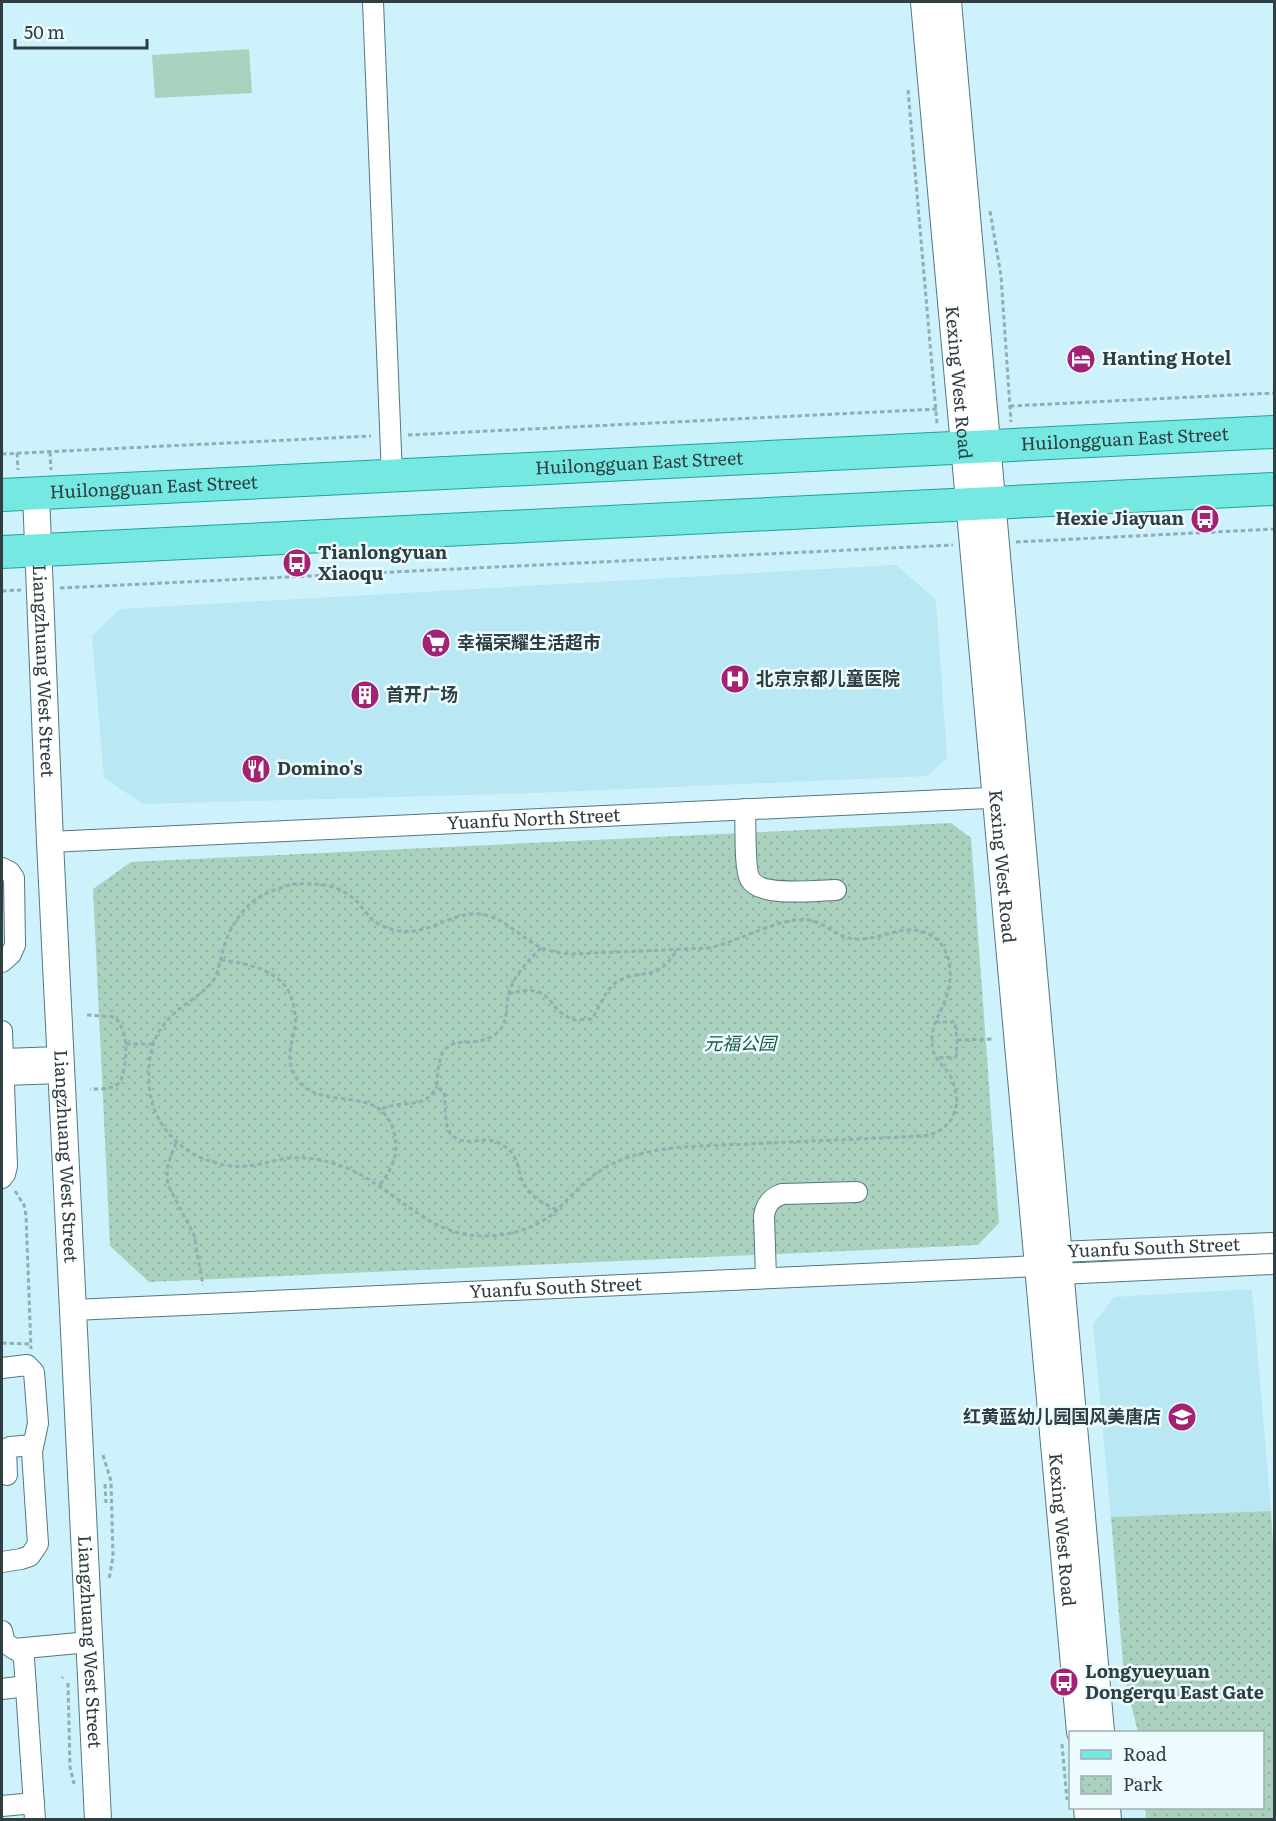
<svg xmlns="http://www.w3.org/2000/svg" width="1276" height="1821" font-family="Literata,'Noto Sans SC',serif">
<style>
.built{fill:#b9e7f3}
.park{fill:url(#park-dots)}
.pitch{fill:#aad1bd}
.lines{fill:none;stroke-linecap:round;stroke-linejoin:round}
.minor-casing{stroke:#55777f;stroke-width:22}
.tertiary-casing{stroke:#55777f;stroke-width:28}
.primary-casing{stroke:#21a29d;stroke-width:34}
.path{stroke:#91aeb5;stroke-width:3;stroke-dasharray:4.5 3;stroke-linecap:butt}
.minor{stroke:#fff;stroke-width:20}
.tertiary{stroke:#fff;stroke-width:26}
.primary{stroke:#75e8e2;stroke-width:32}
.labels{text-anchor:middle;stroke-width:5;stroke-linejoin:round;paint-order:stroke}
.poi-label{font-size:18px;font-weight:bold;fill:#2f3e41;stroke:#ecfbfe;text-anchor:start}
.street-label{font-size:18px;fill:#2f3e41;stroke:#ecfbfe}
.park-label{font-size:18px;font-style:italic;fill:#175d42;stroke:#ecfbfe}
</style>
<defs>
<pattern id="park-dots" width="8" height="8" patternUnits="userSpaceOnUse" patternTransform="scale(1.5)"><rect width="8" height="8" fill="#aad1bd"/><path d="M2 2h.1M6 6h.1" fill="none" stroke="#93b4a4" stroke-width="1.8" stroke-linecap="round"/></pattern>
</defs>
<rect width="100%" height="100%" fill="#cdf2fb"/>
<path class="built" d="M 896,565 L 936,600 L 947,758 L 927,776 L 535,793 L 143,804 L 104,778 L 92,636 L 120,609 Z
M 1252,1289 L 1271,1511 L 1111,1517 L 1093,1324 L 1114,1297 Z"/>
<path class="park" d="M 951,823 L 971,838 L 999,1223 L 978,1245 L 149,1282 L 110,1246 L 93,889 L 131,862 Z
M 1271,1511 L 1274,1560 L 1274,1819 L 1146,1819 L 1145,1808 L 1262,1808 L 1262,1732 L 1138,1732 L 1124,1675 L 1111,1517 Z"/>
<path class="pitch" d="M 249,49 L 252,93 L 155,98 L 152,55 Z"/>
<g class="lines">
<g class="minor-casing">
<g id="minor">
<path d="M 373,2 L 392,476"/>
<path d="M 745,809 C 746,824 744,869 750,879 C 760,898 816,890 836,890"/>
<path id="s1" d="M 50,842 L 1010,797"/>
<path d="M 2,868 L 10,872 L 14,878 L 15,945 L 11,954 L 2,962"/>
<path d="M 2,1031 L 7,1166 L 5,1174 L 2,1178"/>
<path d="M 3,1059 L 61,1057"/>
<path d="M 3,1075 L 62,1073"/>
<path id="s2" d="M 1048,1259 L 1058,1252 L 1274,1243"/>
<path d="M 766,1278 L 764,1216 C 766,1204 771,1198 782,1194 L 857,1192"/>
<path id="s3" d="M 73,1310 L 1038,1266 L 1060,1274 L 1274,1264"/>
<path d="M 2,1368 L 27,1365 L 34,1372 L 38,1423 L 32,1452 L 38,1544 L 30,1556 L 21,1559 L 2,1562"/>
<path d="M 7,1475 L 6,1449 L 10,1447 L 33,1445"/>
<path d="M 2,1631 L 5,1643 L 21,1653 L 24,1659 L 35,1820"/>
<path d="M 14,1649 L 89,1642"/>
<path d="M 2,1689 L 26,1686"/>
<path d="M 2,1806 L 34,1803"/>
</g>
</g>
<g class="tertiary-casing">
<g id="tertiary">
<path id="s4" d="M 924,2 L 1080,1732"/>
<path d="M 948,2 L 1101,1732"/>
<path id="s5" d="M 36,494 L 50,842 L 98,1820"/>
<path d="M 1087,1808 L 1088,1820"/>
<path d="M 1107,1808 L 1108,1820"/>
</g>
</g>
<g class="primary-casing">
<g id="primary">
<path id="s6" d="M 2,495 L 1274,432"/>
<path d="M 2,552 L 1274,489"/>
</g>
</g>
<path class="path" d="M 908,90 L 937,424
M 990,211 L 1001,276 L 1011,422
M 1010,406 L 1274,393
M 408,435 L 938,409
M 50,452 L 51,470
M 17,453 L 18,470
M 2,454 L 371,436
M 1016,542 L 1274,529
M 60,588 L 953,545
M 2,591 L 21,590
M 292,884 C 313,883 335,883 353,898 C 368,912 369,923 391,929 C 426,940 449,911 480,914 C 504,917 520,937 540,947 C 550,952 561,953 572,954 L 709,948 C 739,941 766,924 796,920 C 823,916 831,937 855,939 C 883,941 907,919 934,937 C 950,949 953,973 948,991 C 944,1008 933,1021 932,1038 C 931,1063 946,1063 953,1082 C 963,1108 951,1132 923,1136 C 865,1139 806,1141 747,1144 C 708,1146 667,1145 629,1157 C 610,1163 591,1175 577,1190 C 566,1200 557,1212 544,1220 C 526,1231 505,1236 484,1236 C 427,1237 394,1186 344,1167 C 325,1160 303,1155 283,1159 C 266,1162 250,1168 233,1166 C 187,1162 150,1127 149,1082 C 147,1044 159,1022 190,1001 C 224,977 214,976 226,941 C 231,925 245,905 260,897 C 269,891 281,888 292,884 Z
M 541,948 C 528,961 515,974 509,992 C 505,1005 509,1021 499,1031 C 471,1058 438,1017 437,1086 L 444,1093 C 447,1106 442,1128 454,1137 C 467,1147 485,1135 499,1143 C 524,1156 514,1172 527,1189 C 534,1199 547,1205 557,1210
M 221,960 C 252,964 290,972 294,1009 C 295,1015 296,1021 295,1027 C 291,1046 285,1061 297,1079 C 321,1114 380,1081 394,1132 C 400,1153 392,1169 379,1186
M 508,994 C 557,980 544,1012 576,1020 C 580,1020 587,1019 591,1019 C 600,1009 603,993 614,984 C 638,966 655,986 677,950
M 87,1015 L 115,1017 C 130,1034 127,1060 121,1081 C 112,1090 103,1089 90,1089
M 935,1022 L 955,1022 L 957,1040 L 956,1057 L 936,1058
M 957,1040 L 994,1039
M 126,1044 L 152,1044
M 382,1109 C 403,1099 425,1111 437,1086
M 176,1143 C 170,1158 165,1168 168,1185 L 194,1235 L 203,1285
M 15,1191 L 24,1205 L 26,1215 L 31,1349
M 2,1343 L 31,1344
M 103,1455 L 111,1481 L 113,1557 L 109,1579
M 105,1484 L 106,1503
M 62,1678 L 63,1677
M 68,1683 L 70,1767 L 74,1784
M 1062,1744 L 1067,1800"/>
<use href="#minor" class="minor"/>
<use href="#tertiary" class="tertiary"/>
<use href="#primary" class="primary"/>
</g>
<defs>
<g id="hotel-disc" transform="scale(1.5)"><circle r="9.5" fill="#a32273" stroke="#ecfbfe"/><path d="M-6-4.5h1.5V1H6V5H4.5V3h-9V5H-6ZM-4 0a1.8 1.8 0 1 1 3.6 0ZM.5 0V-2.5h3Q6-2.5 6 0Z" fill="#fff"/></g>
<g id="bus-disc" transform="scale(1.5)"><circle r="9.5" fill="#a32273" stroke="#ecfbfe"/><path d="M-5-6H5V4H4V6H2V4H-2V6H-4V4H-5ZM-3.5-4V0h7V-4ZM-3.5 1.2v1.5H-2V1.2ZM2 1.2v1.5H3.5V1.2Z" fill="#fff"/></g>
<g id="supermarket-disc" transform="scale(1.5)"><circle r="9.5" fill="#a32273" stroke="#ecfbfe"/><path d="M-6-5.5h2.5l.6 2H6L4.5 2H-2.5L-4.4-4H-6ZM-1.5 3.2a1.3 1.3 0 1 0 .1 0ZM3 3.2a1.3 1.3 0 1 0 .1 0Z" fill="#fff"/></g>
<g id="hospital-disc" transform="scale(1.5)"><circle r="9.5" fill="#a32273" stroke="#ecfbfe"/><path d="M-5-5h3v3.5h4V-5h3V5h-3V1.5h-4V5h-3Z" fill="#fff"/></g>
<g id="building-disc" transform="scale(1.5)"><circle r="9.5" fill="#a32273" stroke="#ecfbfe"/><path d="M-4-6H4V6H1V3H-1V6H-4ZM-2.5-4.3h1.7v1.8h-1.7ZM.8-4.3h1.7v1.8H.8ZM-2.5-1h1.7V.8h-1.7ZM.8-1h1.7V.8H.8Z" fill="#fff"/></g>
<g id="restaurant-disc" transform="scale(1.5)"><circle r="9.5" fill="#a32273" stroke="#ecfbfe"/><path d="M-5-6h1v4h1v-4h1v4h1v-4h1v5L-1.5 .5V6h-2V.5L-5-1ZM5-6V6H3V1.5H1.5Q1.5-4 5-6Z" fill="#fff"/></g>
<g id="school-disc" transform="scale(1.5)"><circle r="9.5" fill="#a32273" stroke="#ecfbfe"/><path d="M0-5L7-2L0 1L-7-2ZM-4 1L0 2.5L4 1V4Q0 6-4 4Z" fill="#fff"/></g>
</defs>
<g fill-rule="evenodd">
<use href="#hotel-disc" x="1081" y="359"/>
<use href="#bus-disc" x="1205" y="519"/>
<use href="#bus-disc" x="297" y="563"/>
<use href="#supermarket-disc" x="436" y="643"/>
<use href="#hospital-disc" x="735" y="679"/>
<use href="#building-disc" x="365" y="695"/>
<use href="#restaurant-disc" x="256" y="769"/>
<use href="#school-disc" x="1182" y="1417"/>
<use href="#bus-disc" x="1064" y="1682"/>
</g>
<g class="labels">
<g class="poi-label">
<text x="1102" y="365">Hanting Hotel</text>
<text x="1184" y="525" text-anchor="end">Hexie Jiayuan</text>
<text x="318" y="559">Tianlongyuan<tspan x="318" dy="21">Xiaoqu</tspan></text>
<text x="457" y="649">幸福荣耀生活超市</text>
<text x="756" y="685">北京京都儿童医院</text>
<text x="386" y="701">首开广场</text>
<text x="277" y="775">Domino's</text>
<text x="1161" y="1423" text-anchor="end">红黄蓝幼儿园国风美唐店</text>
<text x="1085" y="1678">Longyueyuan<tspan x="1085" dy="21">Dongerqu East Gate</tspan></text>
</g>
<g class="street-label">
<text dy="6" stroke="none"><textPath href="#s4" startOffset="382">Kexing West Road</textPath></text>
<text dy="6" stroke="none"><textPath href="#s6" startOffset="1124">Huilongguan East Street</textPath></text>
<text dy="6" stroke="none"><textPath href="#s6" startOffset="638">Huilongguan East Street</textPath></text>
<text dy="6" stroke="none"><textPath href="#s6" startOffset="152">Huilongguan East Street</textPath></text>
<text dy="6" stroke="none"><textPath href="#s5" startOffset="177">Liangzhuang West Street</textPath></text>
<text dy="6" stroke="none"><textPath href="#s1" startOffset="484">Yuanfu North Street</textPath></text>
<text dy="6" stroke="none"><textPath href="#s4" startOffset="868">Kexing West Road</textPath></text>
<text dy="6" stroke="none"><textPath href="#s5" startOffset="663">Liangzhuang West Street</textPath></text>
<text dy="6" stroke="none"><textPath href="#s2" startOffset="108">Yuanfu South Street</textPath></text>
<text dy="6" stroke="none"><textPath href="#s3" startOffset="483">Yuanfu South Street</textPath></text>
<text dy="6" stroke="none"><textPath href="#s4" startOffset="1534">Kexing West Road</textPath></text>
<text dy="6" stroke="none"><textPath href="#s5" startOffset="1149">Liangzhuang West Street</textPath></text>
</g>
<g class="park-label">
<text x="740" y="1050">元福公园</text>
</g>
</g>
<rect width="1276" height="1821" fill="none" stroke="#2f3e41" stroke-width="6"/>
<rect x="1069" y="1731" width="195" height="78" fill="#ecfbfe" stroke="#a0afb2" stroke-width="1.5"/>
<rect x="1081" y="1750" width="30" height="9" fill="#75e8e2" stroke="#a0afb2" stroke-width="1.5"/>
<text x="1123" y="1761" font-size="18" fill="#2f3e41">Road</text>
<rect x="1081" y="1776" width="30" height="18" fill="url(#park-dots)" stroke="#a0afb2" stroke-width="1.5"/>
<text x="1123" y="1791" font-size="18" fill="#2f3e41">Park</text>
<path d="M15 39v9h132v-9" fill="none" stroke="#2f3e41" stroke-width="3"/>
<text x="24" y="39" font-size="18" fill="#2f3e41" stroke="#ecfbfe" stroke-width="4.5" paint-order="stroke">50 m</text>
</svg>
